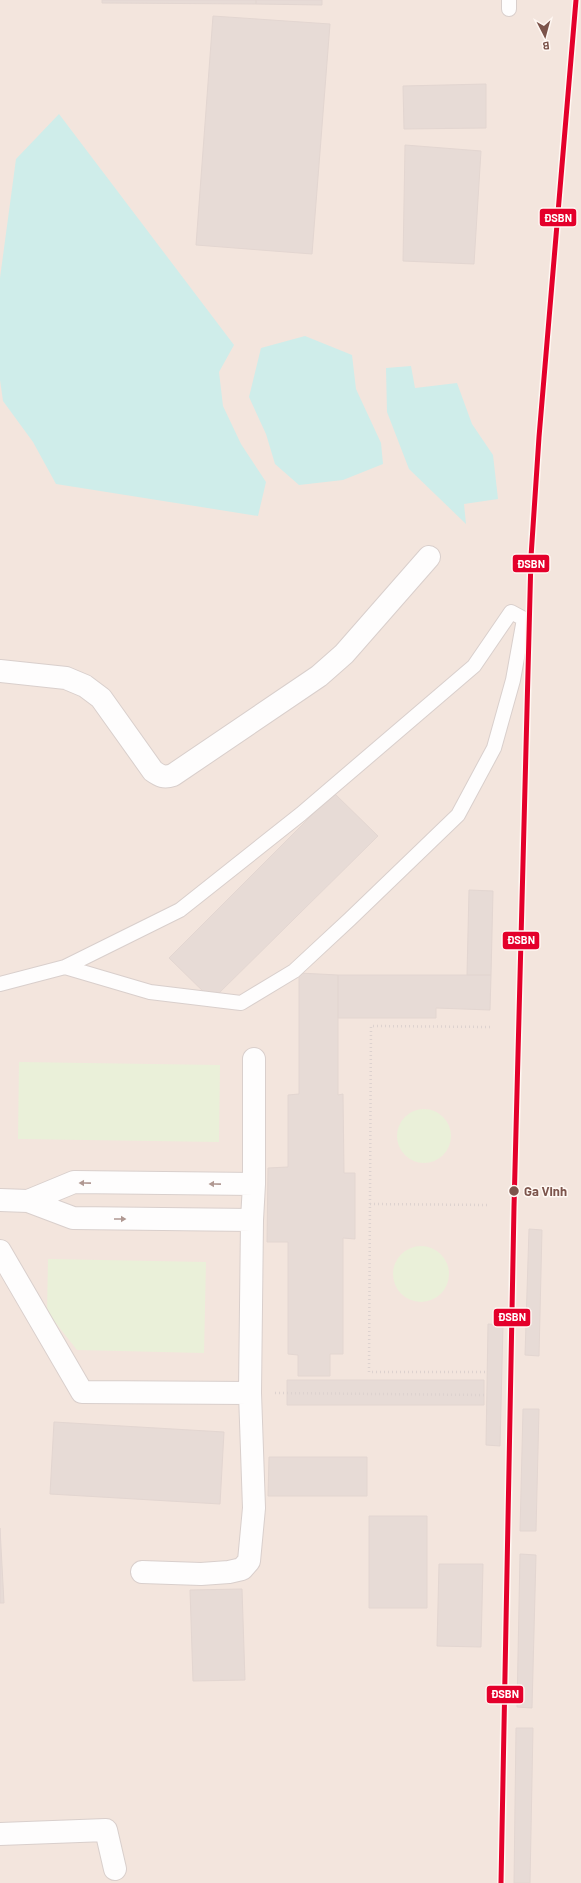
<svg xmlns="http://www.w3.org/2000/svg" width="581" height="1883" font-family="Barlow,sans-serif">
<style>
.residential{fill:#f3e5dd}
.green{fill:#eaf0d9}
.water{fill:#cfedea}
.building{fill:#e7dbd6;stroke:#e3d6d1}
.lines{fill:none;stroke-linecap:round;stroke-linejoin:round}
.service-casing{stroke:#d9cfcc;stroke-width:16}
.minor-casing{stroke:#d9cfcc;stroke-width:24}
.path{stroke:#ddd2cf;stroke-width:2.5;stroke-dasharray:1 3;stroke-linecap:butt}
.service{stroke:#fefdfd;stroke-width:14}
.minor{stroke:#fefdfd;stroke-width:22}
.rail-1-casing{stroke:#fff8f3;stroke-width:8}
.rail-1{stroke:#e4002b;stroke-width:5}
.oneway{fill:#b09892}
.stop-dot{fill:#7c544b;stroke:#fff8f3;stroke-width:1.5}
.labels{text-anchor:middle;stroke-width:3;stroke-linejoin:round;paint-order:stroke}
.stop-label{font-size:13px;font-weight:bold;fill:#7c544b;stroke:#fff8f3;text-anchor:start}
.line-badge{stroke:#fff8f3;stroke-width:1.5}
.badge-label{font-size:11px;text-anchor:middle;font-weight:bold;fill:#fff}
</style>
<rect width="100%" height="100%" fill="#faf4ef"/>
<path class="residential" d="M 0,0 L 581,0 L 581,1883 L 0,1883 Z"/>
<path class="green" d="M 19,1062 L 220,1065 L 219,1142 L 18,1139 Z
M397 1136a27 27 0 1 1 54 0a27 27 0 1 1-54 0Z
M393 1274a28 28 0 1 1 56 0a28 28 0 1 1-56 0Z
M 48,1259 L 206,1262 L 204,1353 L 77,1350 L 47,1312 Z"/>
<path class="water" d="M 59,114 L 234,345 L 219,372 L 223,406 L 241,444 L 266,482 L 258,516 L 56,484 L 33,442 L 3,401 L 0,380 L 0,278 L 16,159 Z
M 305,336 L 352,355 L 356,389 L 381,443 L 383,464 L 343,480 L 299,485 L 275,464 L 266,434 L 249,397 L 261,348 Z
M 411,366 L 415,388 L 457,383 L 472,424 L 493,455 L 498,499 L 464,504 L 466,524 L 409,469 L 387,412 L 386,368 Z"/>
<path class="building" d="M 102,0 L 256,0 L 256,4 L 102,3 Z
M 256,0 L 322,0 L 322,5 L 256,4 Z
M 213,16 L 330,24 L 312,254 L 196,245 Z
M 486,84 L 486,128 L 404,129 L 403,86 Z
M 405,145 L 481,151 L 474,264 L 403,261 Z
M 334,793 L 378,836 L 212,1000 L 169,958 Z
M 469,890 L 493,891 L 491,975 L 467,975 Z
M 299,973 L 338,975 L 338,1095 L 343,1094 L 344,1173 L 355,1173 L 355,1239 L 343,1238 L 343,1354 L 330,1354 L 330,1376 L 298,1376 L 298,1355 L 288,1354 L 288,1242 L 267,1242 L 268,1168 L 288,1167 L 288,1095 L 299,1094 Z
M 338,975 L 491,975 L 490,1010 L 436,1008 L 436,1018 L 338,1018 Z
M 529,1229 L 542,1230 L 539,1356 L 525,1355 Z
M 488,1324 L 503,1325 L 500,1446 L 486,1445 Z
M 287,1380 L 484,1380 L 484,1405 L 287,1405 Z
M 523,1409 L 539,1409 L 536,1531 L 520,1531 Z
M 54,1422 L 224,1432 L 220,1504 L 50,1494 Z
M 269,1457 L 367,1457 L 367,1496 L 268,1496 Z
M 369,1516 L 427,1516 L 427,1608 L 369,1608 Z
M 0,1528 L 4,1603 L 0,1603 Z
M 520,1554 L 536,1555 L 532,1708 L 517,1707 Z
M 439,1564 L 483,1564 L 481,1647 L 437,1646 Z
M 242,1589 L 245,1680 L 193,1681 L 190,1590 Z
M 516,1728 L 533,1728 L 530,1883 L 514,1883 Z"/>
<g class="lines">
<g class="service-casing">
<path id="service" d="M 509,0 L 509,9
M 0,984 L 65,967 L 180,910 L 301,814 L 474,666 L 511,612 L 524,619 L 513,680 L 494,748 L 458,815 L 350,919 L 294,971 L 241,1003 L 150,992 L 65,967"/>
</g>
<g class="minor-casing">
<path id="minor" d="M 0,671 L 66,678 L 85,686 L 101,698 L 153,771 C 160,776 164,778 173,775 L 319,676 L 344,654 L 429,557
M 0,1200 L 28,1201 L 73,1218 L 252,1220
M 28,1201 L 74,1182 L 254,1184
M 0,1251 L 82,1392 L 250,1393
M 142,1572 L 201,1574 L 229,1572 L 242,1569 L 249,1561 L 254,1508 L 250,1393 L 252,1220 L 254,1184 L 254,1059
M 0,1834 L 106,1830 L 115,1869"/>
</g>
<path class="path" d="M 370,1204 L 489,1205
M 485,1372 L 369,1372 L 371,1026 L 492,1027
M 275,1393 L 485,1395"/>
<use href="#service" class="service"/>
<use href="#minor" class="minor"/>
<g class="rail-1-casing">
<path id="rail-1" d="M 501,1883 L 514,1207 L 531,557 L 539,437 L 576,0"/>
</g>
<use href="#rail-1" class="rail-1"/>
</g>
<defs><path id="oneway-solid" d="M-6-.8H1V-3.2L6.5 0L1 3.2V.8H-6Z"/></defs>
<g class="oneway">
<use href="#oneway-solid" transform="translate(85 1183) rotate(-179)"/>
<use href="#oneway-solid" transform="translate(215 1184) rotate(-179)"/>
<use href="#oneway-solid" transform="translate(120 1219)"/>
</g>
<circle class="stop-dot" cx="514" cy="1191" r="5.5"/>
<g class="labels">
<g class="stop-label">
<text x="524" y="1196">Ga Vinh</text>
</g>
</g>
<g class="line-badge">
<rect x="539" y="208" width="38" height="19" rx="4" fill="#e4002b"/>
<rect x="512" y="554" width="38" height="19" rx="4" fill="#e4002b"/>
<rect x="502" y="931" width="38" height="19" rx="4" fill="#e4002b"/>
<rect x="493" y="1308" width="38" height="19" rx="4" fill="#e4002b"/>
<rect x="486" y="1685" width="38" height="19" rx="4" fill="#e4002b"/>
</g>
<g class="badge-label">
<text x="558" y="222">ĐSBN</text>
<text x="531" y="568">ĐSBN</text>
<text x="521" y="944">ĐSBN</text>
<text x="512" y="1321">ĐSBN</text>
<text x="505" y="1698">ĐSBN</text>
</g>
<g transform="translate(545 36) rotate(174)" stroke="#fff8f3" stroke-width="3" paint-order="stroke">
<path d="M0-3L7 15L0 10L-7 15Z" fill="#7c544b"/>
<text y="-6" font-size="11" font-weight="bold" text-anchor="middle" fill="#7c544b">B</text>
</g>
</svg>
